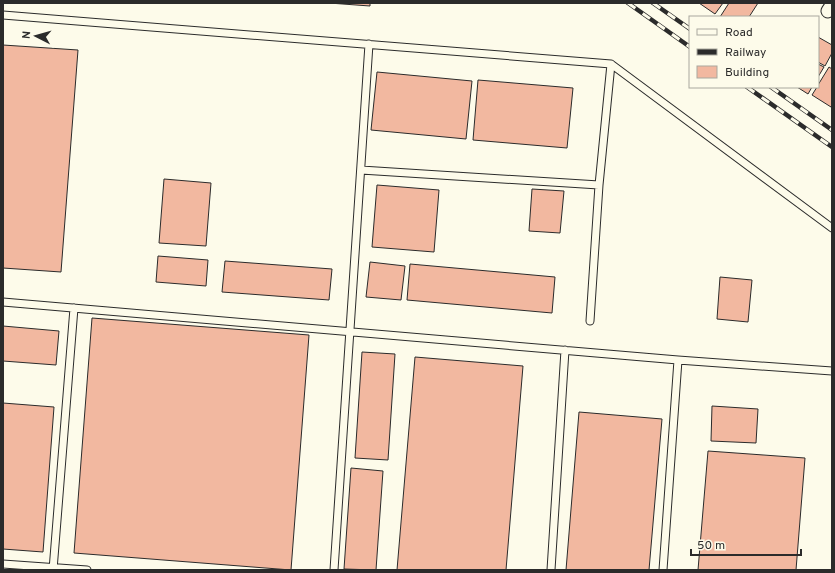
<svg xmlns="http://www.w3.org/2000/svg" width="835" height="573" font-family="Overpass,sans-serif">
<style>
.building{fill:#f2b8a0;stroke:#2b2b2b}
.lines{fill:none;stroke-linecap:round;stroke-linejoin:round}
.lane-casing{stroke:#2b2b2b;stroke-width:9}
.street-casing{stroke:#2b2b2b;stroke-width:15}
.lane{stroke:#fdfbea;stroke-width:7}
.street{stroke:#fdfbea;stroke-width:13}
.rail-casing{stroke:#2b2b2b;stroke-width:4.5}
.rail{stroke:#fdfbea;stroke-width:3;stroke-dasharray:9;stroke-linecap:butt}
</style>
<rect width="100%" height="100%" fill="#fdfbea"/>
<path class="building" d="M 329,3 L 370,3 L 370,6 Z
M 699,3 L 723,3 L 715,14 Z
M 729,3 L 758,3 L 749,17 L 720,17 Z
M 818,37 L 832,45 L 832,53 L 825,66 L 818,62 Z
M 3,45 L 78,50 L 61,272 L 3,268 Z
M 818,64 L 824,67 L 818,77 Z
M 829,67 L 832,69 L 832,105 L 831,107 L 812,95 L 817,87 L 818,87 L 818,85 Z
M 377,72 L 472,81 L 466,139 L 371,130 Z
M 478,80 L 573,88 L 567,148 L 473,140 Z
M 797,87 L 812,87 L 808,94 Z
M 164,179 L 211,183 L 206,246 L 159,243 Z
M 377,185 L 439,190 L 434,252 L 372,247 Z
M 532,189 L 564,191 L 560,233 L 529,231 Z
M 158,256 L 208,260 L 206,286 L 156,282 Z
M 225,261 L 332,269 L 329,300 L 222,292 Z
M 370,262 L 405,266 L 401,300 L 366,297 Z
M 410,264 L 555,277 L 552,313 L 407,300 Z
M 720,277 L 752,280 L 748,322 L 717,319 Z
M 92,318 L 309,335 L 291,570 L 74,553 Z
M 3,326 L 59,331 L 56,365 L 3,361 Z
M 362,352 L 395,354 L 388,460 L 355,458 Z
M 415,357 L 523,366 L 506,570 L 397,570 Z
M 3,403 L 54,407 L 43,552 L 3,549 Z
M 712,406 L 758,409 L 756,443 L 711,441 Z
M 579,412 L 662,419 L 649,570 L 566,570 Z
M 708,451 L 805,458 L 796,570 L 698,570 Z
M 351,468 L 383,471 L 376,570 L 344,569 Z"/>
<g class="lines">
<g class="lane-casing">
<path id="lane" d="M 3,15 L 611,64 L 832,228
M 361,170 L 599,185
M 3,302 L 678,360 L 832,371
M 590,321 L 599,185 L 611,64
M 3,564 L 87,570
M 53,570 L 74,308
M 334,570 L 369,44
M 551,570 L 565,350
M 663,570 L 678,360"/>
</g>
<g class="street-casing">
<path id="street" d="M 828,11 L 832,5"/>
</g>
<use href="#lane" class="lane"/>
<use href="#street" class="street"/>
<g class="rail-casing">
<path id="rail" d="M 628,3 L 690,47
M 653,3 L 690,29
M 747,87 L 832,147
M 771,87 L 832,130"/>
</g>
<use href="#rail" class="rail"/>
</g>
<rect width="835" height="573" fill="none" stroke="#2b2b2b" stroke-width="8"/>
<rect x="689" y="16" width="130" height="72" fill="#fdfbea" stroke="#a9a89e"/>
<rect x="697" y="29" width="20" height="6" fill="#fdfbea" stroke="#a9a89e"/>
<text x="725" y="36" font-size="12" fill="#2b2b2b">Road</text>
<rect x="697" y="49" width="20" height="6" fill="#2b2b2b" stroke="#a9a89e"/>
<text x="725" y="56" font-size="12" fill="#2b2b2b">Railway</text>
<rect x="697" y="66" width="20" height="12" fill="#f2b8a0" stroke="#a9a89e"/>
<text x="725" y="76" font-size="12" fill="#2b2b2b">Building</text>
<g transform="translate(36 36) rotate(276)" stroke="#fdfbea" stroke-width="3" paint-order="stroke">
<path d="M0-3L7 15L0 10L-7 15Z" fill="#2b2b2b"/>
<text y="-6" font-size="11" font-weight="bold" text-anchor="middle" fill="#2b2b2b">N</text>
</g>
<path d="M691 549v6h110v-6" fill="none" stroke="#2b2b2b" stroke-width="2"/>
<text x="697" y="549" font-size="12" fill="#2b2b2b" stroke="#fdfbea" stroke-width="3" paint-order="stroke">50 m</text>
</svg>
